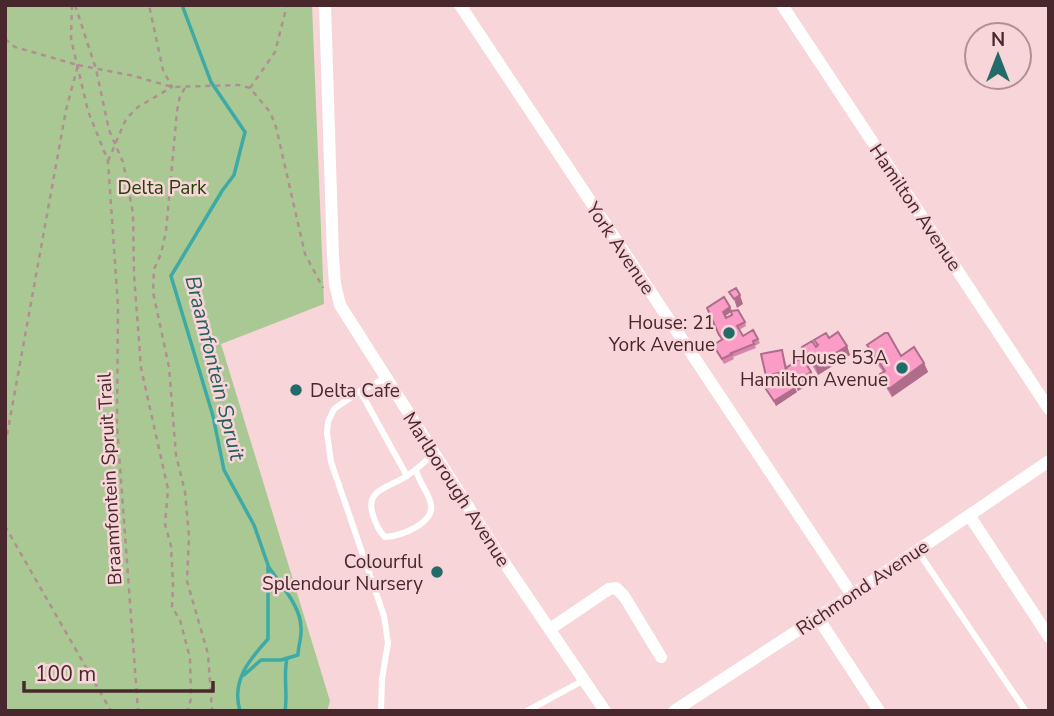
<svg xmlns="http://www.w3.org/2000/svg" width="1054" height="716" font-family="'Nunito Sans',sans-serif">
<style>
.green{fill:#aac893}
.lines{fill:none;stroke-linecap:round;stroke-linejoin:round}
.stream{stroke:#3daaa6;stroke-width:3.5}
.path{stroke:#b08f92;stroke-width:2.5;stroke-dasharray:5 5;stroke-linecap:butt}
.service{stroke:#fff;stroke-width:6}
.minor{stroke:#fff;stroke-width:12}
.wall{fill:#d786aa;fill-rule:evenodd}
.shaded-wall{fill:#af6d8b}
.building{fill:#fa9cc6;stroke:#af6d8b;stroke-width:2}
.poi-dot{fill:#216c6a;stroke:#f7d5d8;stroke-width:2.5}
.labels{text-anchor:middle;stroke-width:5;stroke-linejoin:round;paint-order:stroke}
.park-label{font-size:19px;fill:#254103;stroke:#f7d5d8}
.street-label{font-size:19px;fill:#48282c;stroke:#f7d5d8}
.poi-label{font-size:19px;fill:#48282c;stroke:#f7d5d8;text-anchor:end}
.water-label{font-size:21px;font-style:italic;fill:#245f5d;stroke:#f7d5d8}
</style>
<rect width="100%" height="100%" fill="#f7d5d8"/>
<path class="green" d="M 5,5 L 312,5 L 324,304 L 221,344 L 330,701 L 327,711 L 5,711 Z"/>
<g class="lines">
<path class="stream" d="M 182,5 L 211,82 L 245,132 L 234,175 L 222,191 L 171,276 L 213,416 L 224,470 L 254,525 L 268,565 L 268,639 C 249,660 231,681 240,711
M 244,675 L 261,660 L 281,660 L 298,655 C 298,646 302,637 301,628 C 301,606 280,584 268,566
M 285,711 C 288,693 283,676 287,658"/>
<path class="path" d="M 72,5 L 71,39 L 88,111 L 108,161 L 118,306 L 117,426 L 138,711
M 75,5 L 96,69 L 109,130 L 123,162 L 133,213 L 134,274 L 141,368 L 168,489 L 165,524 L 171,546 L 173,585 L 172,607 L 180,620 L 190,658 L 191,699 L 187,711
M 5,39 L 15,47 L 78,65 L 66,110 L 5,446
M 78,65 L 134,76 L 172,87 L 239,85 L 250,88 L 270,112 L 276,127 L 305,254 L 323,288
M 185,88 L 180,96 L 177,111 L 166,231 L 161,254 L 154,269 L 153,292 L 169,367 L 176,455 L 185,492 L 189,536 L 187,581 L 208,654 L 212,711
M 250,88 L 275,52 L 287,5
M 108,161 L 126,119 L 138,107 L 172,87 L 163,70 L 149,5
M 5,526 L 111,711"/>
<path class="service" d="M 360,391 L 407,476
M 416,469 C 418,482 429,492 431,505 C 434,524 400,536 385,537 C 379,531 377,526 374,518 C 363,490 386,489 405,477 C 415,471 425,462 434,453
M 917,550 L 1025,710
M 381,711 L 382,679 L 388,643 L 384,616 L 331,462 L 327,433 L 328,422 L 334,409 L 360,391 L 386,378
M 527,711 L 584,680"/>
<path class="minor" d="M 325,5 L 333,257 L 335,284 L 340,305 L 497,552 L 605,711
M 460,5 L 852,595
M 782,5 L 1049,409
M 969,515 L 1049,637
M 818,618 L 879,711
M 550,629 L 609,589 L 616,588 L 624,596 L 661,657
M 674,711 L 852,595 L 1049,461"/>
</g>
<path class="wall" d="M 707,308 L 732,311 L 745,322 L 746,326 L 739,330 L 743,336 L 758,339 L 760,343 L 755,346 L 756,348 L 733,357 L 734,359 L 724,364 L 713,345 L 721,340 ZM 731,312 L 732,315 L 726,318 L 725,316 Z
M 829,338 L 847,346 L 850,355 L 818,375 L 806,356 L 802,347 L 816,347 L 817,346 L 814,340 Z
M 867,345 L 924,363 L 928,372 L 892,397 L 883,383 L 880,374 L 883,372 L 870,354 Z
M 782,350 L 787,367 L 811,372 L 815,380 L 798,391 L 788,375 L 797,392 L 776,406 L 766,389 L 776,383 L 769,384 L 766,376 Z"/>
<path class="shaded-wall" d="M 740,295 L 743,304 L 737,308 L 734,299 Z
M 730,307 L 732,311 L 724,317 L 723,312 Z
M 847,346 L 850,355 L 818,375 L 815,366 Z
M 924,363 L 928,372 L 892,397 L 889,389 Z
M 811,372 L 815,380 L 798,391 L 795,382 Z
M 795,388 L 797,392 L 776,406 L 774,401 Z"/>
<path class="building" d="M 736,288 L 740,295 L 734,299 L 729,292 Z
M 724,297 L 730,307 L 723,312 L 726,318 L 732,315 L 731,311 L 738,310 L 745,322 L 737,326 L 743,336 L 753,330 L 758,339 L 753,341 L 754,344 L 731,353 L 732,354 L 722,359 L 713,345 L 723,339 L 719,335 L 707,308 Z
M 838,332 L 847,346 L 815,366 L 802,347 L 812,341 L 816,347 L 818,345 L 814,340 L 826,333 L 829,338 Z
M 885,333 L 888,333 L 901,356 L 914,347 L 924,363 L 889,389 L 880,374 L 885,371 L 867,345 Z
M 782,350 L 786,371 L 766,376 L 761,354 Z
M 802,357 L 811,372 L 795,382 L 786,368 Z
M 788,376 L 795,388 L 774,401 L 766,389 Z"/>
<g class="poi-dot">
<circle cx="729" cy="333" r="7"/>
<circle cx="902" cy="368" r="7"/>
<circle cx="296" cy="390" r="7"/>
<circle cx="437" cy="572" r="7"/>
</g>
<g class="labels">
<g class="park-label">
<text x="162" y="194">Delta Park</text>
</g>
<g class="street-label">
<text transform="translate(916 207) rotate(56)" y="7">Hamilton Avenue</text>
<text transform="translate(621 248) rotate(56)" y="7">York Avenue</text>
<text transform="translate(109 479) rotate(-93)" y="7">Braamfontein Spruit Trail</text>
<text transform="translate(457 489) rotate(57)" y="7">Marlborough Avenue</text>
<text transform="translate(862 587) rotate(-34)" y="7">Richmond Avenue</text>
</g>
<g class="poi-label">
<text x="715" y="329">House: 21<tspan x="715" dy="22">York Avenue</tspan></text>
<text x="888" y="364">House 53A<tspan x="888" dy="22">Hamilton Avenue</tspan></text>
<text x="310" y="397" text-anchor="start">Delta Cafe</text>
<text x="423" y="568">Colourful<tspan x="423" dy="22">Splendour Nursery</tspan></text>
</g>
<g class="water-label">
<text transform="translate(215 368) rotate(76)" y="7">Braamfontein Spruit</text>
</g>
</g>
<rect width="1054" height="716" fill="none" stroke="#48282c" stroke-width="14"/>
<g transform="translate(998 56)"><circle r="33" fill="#f7d5d8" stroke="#b19093" stroke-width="2"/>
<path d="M0-5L12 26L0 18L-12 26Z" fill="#216c6a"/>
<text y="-10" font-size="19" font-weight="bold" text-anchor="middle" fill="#48282c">N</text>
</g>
<path d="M24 681v10h189v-10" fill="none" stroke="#48282c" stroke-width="3.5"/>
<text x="35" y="681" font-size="21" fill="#48282c" stroke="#f7d5d8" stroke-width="5" paint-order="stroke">100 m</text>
</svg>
